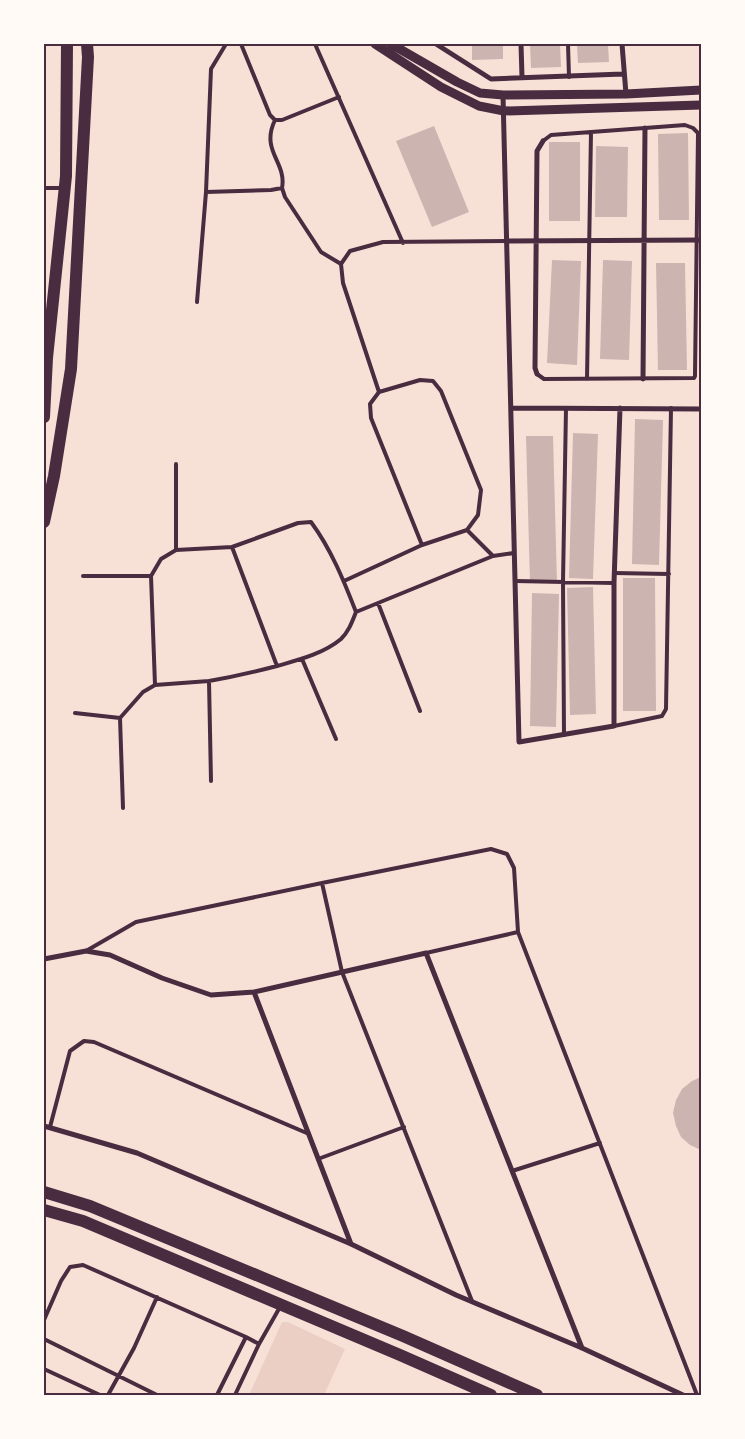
<svg xmlns="http://www.w3.org/2000/svg" width="745" height="1439" font-family="'Crimson Pro',serif">
<style>
.green{fill:#ebcfc5}
.building{fill:#ccb4b1}
.lines{fill:none;stroke-linecap:round;stroke-linejoin:round}
.service{stroke:#4a2c40;stroke-width:4}
.minor{stroke:#4a2c40;stroke-width:5}
.tertiary{stroke:#4a2c40;stroke-width:9}
.primary{stroke:#4a2c40;stroke-width:12}
.neatline{fill:none;stroke:#4a2c40;stroke-width:2}
</style>
<rect width="100%" height="100%" fill="#f7e1d7"/>
<path class="green" d="M 282,1322 L 288,1322 L 345,1349 L 324,1395 L 249,1395 Z"/>
<path class="building" d="M 472,44 L 503,44 L 503,59 L 472,60 Z
M 530,44 L 560,44 L 561,67 L 531,68 Z
M 577,44 L 608,44 L 609,62 L 578,63 Z
M 434,126 L 469,212 L 432,227 L 396,141 Z
M 688,133 L 689,220 L 659,220 L 658,134 Z
M 549,142 L 580,142 L 580,221 L 549,221 Z
M 596,146 L 628,147 L 627,217 L 595,217 Z
M 552,260 L 581,261 L 577,365 L 547,363 Z
M 603,260 L 632,261 L 629,360 L 600,359 Z
M 656,263 L 685,263 L 687,370 L 658,370 Z
M 635,419 L 663,420 L 659,565 L 632,564 Z
M 573,433 L 598,434 L 593,579 L 569,578 Z
M 526,436 L 553,436 L 557,582 L 530,583 Z
M 623,578 L 655,578 L 656,711 L 623,711 Z
M 593,587 L 596,714 L 570,715 L 567,588 Z
M 532,593 L 559,594 L 556,727 L 530,726 Z
M 701,1077 L 701,1150 L 690,1145 L 681,1137 L 676,1126 L 673,1113 L 676,1100 L 682,1089 L 692,1081 Z"/>
<g class="lines">
<path class="service" d="M 241,44 L 270,115 L 275,120
M 315,44 L 403,243
M 568,44 L 569,77
M 275,120 L 282,120 L 339,97
M 44,188 L 63,188
M 282,188 L 285,197 L 321,252 L 341,264
M 206,192 L 271,190 L 282,188 C 287,162 260,151 275,120
M 197,302 L 206,192 L 211,69 L 226,44
M 537,374 L 544,379 L 694,378 L 695,376 L 698,133 L 693,128 L 685,125 L 551,135 L 543,141
M 587,379 L 591,132
M 379,392 L 420,380 L 433,381 L 441,391 L 481,490 L 478,515 L 467,530 L 422,545
M 467,530 L 493,556
M 232,547 L 277,666
M 176,550 L 176,464
M 614,573 L 669,574
M 83,576 L 151,576 L 155,685
M 151,576 L 161,559 L 176,550 L 232,547 L 298,523 L 311,522 C 331,549 344,581 356,612 C 352,622 349,631 341,639 C 323,654 298,660 277,666 C 254,672 232,677 209,681 L 211,781
M 344,581 L 422,545 L 371,418 L 370,404 L 379,392 L 343,283 L 341,264 L 350,251 L 383,242 L 507,241
M 515,581 L 614,583
M 378,603 L 420,711
M 356,612 L 493,556 L 514,553
M 302,659 L 336,739
M 75,713 L 120,718
M 614,726 L 662,716 L 666,709 L 671,408
M 564,735 L 563,582 L 566,408
M 123,808 L 120,718 L 143,692 L 155,685 L 209,681
M 322,883 L 342,972 L 472,1301
M 86,951 L 136,922 L 322,883 L 491,849 L 507,854 L 514,868 L 518,932
M 426,953 L 518,932 L 697,1395
M 50,1127 L 70,1051 L 84,1041 L 94,1042 L 309,1134
M 318,1159 L 404,1127
M 512,1171 L 600,1143
M 44,1320 L 61,1281 L 70,1267 L 83,1265 L 246,1337 L 259,1344
M 44,1339 L 157,1395
M 44,1369 L 100,1395
M 108,1395 L 134,1348 L 157,1297
M 217,1395 L 246,1337
M 235,1395 L 259,1344 L 280,1307"/>
<path class="minor" d="M 436,44 L 491,79 L 623,74
M 521,44 L 522,77
M 622,44 L 626,94
M 503,95 L 519,742 L 614,726 L 614,583 L 620,408
M 507,241 L 701,240
M 537,374 L 535,368 L 537,151 L 543,141
M 643,379 L 645,128
M 511,408 L 701,409
M 44,959 L 86,951 L 110,955 L 162,978 L 211,995 L 254,992 L 426,953 L 582,1348
M 254,992 L 351,1244
M 44,1126 L 137,1153 L 351,1244 L 456,1295 L 582,1348 L 683,1395"/>
<path class="tertiary" d="M 375,44 L 441,87 L 479,106 L 504,111 L 701,105
M 391,44 L 457,82 L 480,93 L 503,95 L 626,94 L 701,90"/>
<path class="primary" d="M 44,417 L 47,358 L 66,176 L 67,44
M 44,522 L 54,476 L 71,369 L 88,57 L 87,44
M 44,1192 L 90,1206 L 403,1336 L 537,1395
M 44,1210 L 83,1221 L 400,1355 L 491,1395"/>
</g>
<rect width="745" height="1439" fill="none" stroke="#fffaf5" stroke-width="90"/>
<rect x="45" y="45" width="655" height="1349" class="neatline"/>
</svg>
